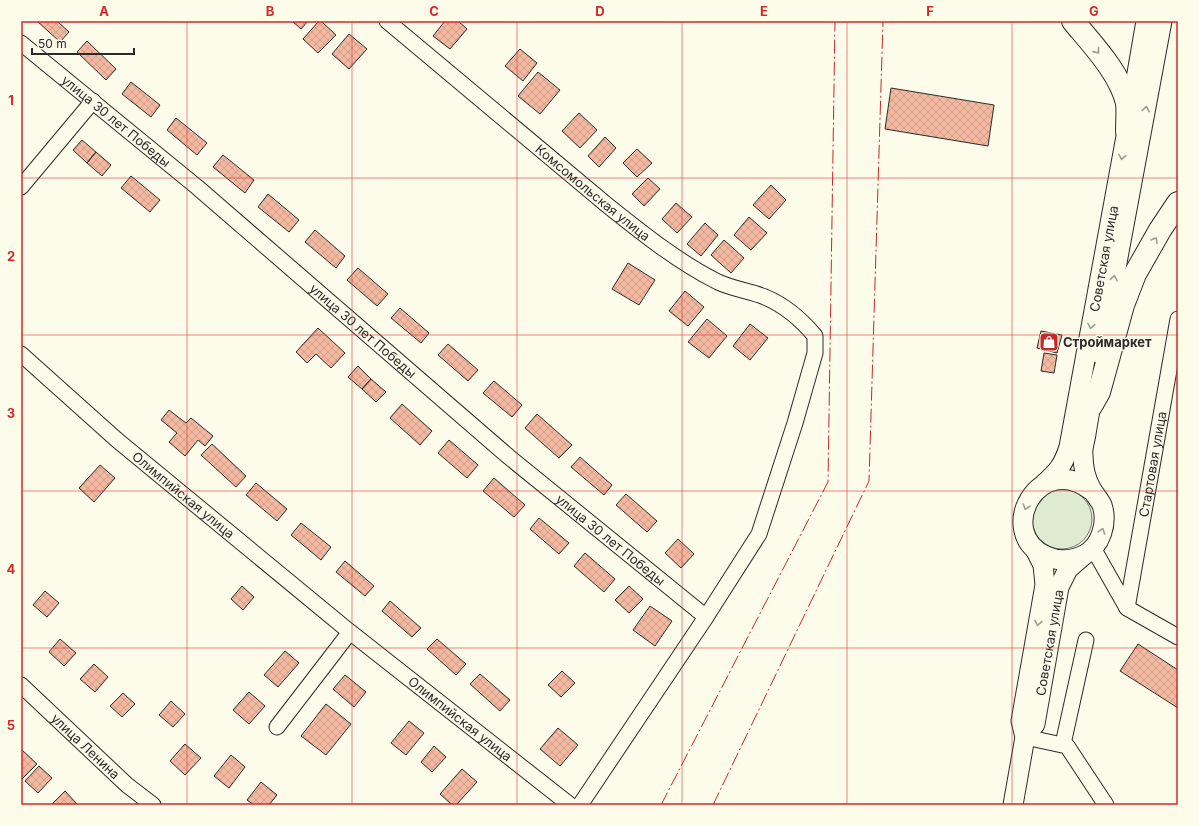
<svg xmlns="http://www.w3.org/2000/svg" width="1199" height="826" font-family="Inter,sans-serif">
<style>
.green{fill:#deebd1;stroke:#74746e}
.building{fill:url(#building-cross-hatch);stroke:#2b2b2b}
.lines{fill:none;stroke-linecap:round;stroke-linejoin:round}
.minor-casing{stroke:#2b2b2b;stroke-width:17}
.major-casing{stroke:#2b2b2b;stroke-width:21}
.highway-casing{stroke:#2b2b2b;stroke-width:24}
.minor{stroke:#fdfbea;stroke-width:15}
.major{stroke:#fdfbea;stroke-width:19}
.highway{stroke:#fdfbea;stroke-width:22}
.power{stroke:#c62828;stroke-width:1;stroke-dasharray:14 3 2 3;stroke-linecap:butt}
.oneway{stroke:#9e9d94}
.grid{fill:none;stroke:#d62828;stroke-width:1;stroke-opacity:0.55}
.labels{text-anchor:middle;stroke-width:3;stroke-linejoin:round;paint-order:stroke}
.street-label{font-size:13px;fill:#2b2b2b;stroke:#fdfbea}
.poi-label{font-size:13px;font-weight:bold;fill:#2b2b2b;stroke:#fdfbea;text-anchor:start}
.neatline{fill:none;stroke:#d62828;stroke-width:1.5}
.grid-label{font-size:13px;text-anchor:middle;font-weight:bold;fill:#d62828}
</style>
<defs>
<pattern id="building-cross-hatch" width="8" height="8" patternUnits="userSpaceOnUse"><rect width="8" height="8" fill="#f2b8a0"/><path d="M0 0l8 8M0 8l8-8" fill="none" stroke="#d09e8a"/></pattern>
</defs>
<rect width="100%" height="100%" fill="#fdfbea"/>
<path class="green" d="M1032 519a30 30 0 1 1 60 0a30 30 0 1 1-60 0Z"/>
<path class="building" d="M 37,21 L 57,21 L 69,32 L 60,42 Z
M 292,21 L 308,21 L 301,29 Z
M 319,21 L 321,21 L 336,35 L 318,53 L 303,39 Z
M 445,21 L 458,21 L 467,29 L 450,49 L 433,36 Z
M 349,34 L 367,49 L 349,69 L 332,54 Z
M 87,41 L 116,69 L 106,80 L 77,52 Z
M 520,49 L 537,63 L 523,81 L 505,66 Z
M 538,72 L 560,90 L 540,114 L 518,96 Z
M 131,82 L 160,105 L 151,117 L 122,94 Z
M 891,88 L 994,105 L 988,146 L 885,129 Z
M 579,113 L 597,130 L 580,148 L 562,131 Z
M 176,118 L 207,143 L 197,155 L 167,130 Z
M 605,137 L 616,148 L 599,167 L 588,156 Z
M 82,140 L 96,152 L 87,163 L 73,150 Z
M 637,149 L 652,163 L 637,177 L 623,163 Z
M 96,152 L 111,165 L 102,176 L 87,163 Z
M 223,155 L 254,180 L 245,193 L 213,167 Z
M 131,176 L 160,200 L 150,212 L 121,188 Z
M 648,178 L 660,189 L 644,206 L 632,194 Z
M 771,185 L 786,200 L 769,219 L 753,205 Z
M 268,194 L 299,220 L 289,232 L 258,207 Z
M 676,203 L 692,217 L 677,233 L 662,219 Z
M 749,217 L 767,233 L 751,250 L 734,235 Z
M 705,223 L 718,235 L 701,256 L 687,244 Z
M 315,230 L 345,256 L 336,268 L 305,242 Z
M 724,240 L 744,258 L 731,273 L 711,255 Z
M 628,263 L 655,280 L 639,305 L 612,289 Z
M 358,268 L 388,294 L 377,306 L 347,280 Z
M 685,291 L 704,307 L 688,326 L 669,311 Z
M 400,308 L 429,333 L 421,343 L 391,318 Z
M 707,319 L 727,336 L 709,358 L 688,342 Z
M 750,324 L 768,338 L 750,360 L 733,346 Z
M 318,328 L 345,353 L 331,368 L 316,354 L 307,363 L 296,352 Z
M 1041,331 L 1062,335 L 1057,353 L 1037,348 Z
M 448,344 L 478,370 L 468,381 L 438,355 Z
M 1044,353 L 1057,355 L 1054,373 L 1041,371 Z
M 358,366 L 371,379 L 362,389 L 348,377 Z
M 371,379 L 386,392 L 376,402 L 362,389 Z
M 494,381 L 522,405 L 512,417 L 483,393 Z
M 402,404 L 432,431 L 420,445 L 390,418 Z
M 169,410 L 186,423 L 191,418 L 213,436 L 205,446 L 198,440 L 185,456 L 169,442 L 177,433 L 161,420 Z
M 537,414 L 572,445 L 559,458 L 525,428 Z
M 449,440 L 478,465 L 467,478 L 438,453 Z
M 212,444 L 246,476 L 236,487 L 201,455 Z
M 580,457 L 612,485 L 604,495 L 571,467 Z
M 100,465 L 115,478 L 94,502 L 79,488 Z
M 494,478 L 525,505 L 514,517 L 483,491 Z
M 256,483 L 287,509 L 277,521 L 246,495 Z
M 626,494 L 657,521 L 647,532 L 616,505 Z
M 539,518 L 569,543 L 559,554 L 530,529 Z
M 301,523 L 331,547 L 321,560 L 291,535 Z
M 678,539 L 694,554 L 681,568 L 665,553 Z
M 585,553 L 615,579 L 604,592 L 574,566 Z
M 345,561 L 374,586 L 365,596 L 336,572 Z
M 242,586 L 254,597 L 243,610 L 231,599 Z
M 629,586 L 643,599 L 629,613 L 615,600 Z
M 45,591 L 59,603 L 47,617 L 33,605 Z
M 390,601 L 421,628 L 412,637 L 382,611 Z
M 650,606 L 672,621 L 655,646 L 633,630 Z
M 60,639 L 76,653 L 64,666 L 49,652 Z
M 437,639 L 466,664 L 456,675 L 427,649 Z
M 1138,644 L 1178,670 L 1178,708 L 1120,671 Z
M 285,651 L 299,663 L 278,687 L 264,675 Z
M 94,664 L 108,677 L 95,692 L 80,679 Z
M 562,671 L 575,683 L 561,697 L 548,685 Z
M 480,674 L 510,700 L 500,711 L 470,684 Z
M 345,675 L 366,692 L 354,707 L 333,689 Z
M 249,692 L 265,706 L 249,724 L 233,710 Z
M 123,693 L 135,704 L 122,717 L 110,706 Z
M 171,701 L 185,714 L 173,727 L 159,715 Z
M 326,704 L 351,724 L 326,755 L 301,736 Z
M 409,721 L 424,733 L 406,755 L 391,743 Z
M 558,728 L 578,745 L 560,766 L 540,749 Z
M 185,744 L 201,758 L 185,775 L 170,761 Z
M 434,746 L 446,757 L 432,772 L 421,762 Z
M 21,749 L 37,764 L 21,780 Z
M 231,755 L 245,767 L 229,788 L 214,776 Z
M 39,766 L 52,778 L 38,793 L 25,781 Z
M 462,769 L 477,782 L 456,805 L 452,805 L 440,794 Z
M 261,782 L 277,795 L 269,805 L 254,805 L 247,800 Z
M 65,791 L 78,805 L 51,805 Z"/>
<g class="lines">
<g class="minor-casing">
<g id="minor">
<path id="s1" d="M 387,21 L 607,205 C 642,233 678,262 718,282 C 733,289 750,291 765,297 C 786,306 801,319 815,336 L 815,353 L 795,423 L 759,534 L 706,617 L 580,805"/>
<path id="s2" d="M 21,43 L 197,187 L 509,457 L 706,617"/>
<path d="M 21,187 L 93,101"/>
<path id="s3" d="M 21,354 L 117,440 L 350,632 L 570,805"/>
<path d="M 1093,548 L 1127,608 L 1178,637"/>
<path id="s4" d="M 1127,608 L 1178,319"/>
<path id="s5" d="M 21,685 L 127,785 L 153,805"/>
<path d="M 277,727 L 350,632"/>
<path d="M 1025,737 L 1067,746 L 1106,805"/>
<path d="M 1063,744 L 1086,640"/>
</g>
</g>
<g class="major-casing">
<g id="major">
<path d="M 1100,354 L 1162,21"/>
<path id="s6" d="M 1044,484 C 1058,471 1063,466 1069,447 L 1127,131 L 1146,21"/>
<path d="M 1092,491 C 1039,449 994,533 1046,556 C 1059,562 1071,561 1084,555 C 1101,546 1108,523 1102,505 C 1099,499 1095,495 1092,490 C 1086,480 1083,467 1083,455 C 1082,448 1085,441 1086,434 C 1088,420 1091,406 1093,392"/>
<path id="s7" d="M 1025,737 L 1035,724 L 1059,587 L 1068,569 L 1084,555"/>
<path d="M 1013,805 L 1025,737 L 1021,721 L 1045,585 L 1043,565 L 1035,549"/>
</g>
</g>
<g class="highway-casing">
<path id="highway" d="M 1073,21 C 1092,44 1120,73 1127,103 C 1128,112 1127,122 1127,131
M 1091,406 L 1099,392 L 1123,305 L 1135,274 L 1160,230 L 1178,203"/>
</g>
<use href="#minor" class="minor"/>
<use href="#major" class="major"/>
<use href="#highway" class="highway"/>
<path class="power" d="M 661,805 L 828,482 L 835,21
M 713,805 L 869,481 L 883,21"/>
</g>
<defs><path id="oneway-chevron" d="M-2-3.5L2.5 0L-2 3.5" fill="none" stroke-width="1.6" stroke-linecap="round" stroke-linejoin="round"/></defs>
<g class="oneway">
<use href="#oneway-chevron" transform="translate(1097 51) rotate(51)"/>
<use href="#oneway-chevron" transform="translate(1146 109) rotate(-80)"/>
<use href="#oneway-chevron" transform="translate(1122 157) rotate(100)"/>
<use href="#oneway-chevron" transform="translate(1155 240) rotate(-60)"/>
<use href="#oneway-chevron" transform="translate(1114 278) rotate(-80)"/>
<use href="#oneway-chevron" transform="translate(1091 326) rotate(100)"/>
<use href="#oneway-chevron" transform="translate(1026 507) rotate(109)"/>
<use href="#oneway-chevron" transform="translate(1102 531) rotate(-73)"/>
<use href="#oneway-chevron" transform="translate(1038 623) rotate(100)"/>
</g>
<path class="grid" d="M 187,21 L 187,805M 352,21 L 352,805M 517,21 L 517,805M 682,21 L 682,805M 847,21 L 847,805M 1012,21 L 1012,805M 21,178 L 1178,178M 21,335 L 1178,335M 21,491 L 1178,491M 21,648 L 1178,648"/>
<defs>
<g id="shop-square" transform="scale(1)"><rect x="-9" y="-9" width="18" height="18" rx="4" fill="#c62828" stroke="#fdfbea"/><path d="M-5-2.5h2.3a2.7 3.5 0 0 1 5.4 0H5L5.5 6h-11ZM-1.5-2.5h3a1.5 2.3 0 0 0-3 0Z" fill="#fff"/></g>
</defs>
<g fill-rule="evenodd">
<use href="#shop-square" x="1049" y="342"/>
</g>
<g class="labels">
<g class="street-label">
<text dy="5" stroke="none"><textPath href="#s2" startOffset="123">улица 30 лет Победы</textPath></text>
<text dy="5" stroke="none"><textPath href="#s1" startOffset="268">Комсомольская улица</textPath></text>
<text dy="5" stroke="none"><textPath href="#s6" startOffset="237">Советская улица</textPath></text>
<text dy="5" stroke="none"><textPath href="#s2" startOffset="447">улица 30 лет Победы</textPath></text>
<text dy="5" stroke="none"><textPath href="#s4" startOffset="146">Стартовая улица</textPath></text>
<text dy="5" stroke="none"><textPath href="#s3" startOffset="215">Олимпийская улица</textPath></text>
<text dy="5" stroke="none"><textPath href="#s2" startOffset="771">улица 30 лет Победы</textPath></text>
<text dy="5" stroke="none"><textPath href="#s7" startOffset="99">Советская улица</textPath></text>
<text dy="5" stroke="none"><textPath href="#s3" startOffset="571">Олимпийская улица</textPath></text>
<text dy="5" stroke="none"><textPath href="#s5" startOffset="89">улица Ленина</textPath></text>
</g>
<g class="poi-label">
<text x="1063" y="347">Строймаркет</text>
</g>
</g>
<rect width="1199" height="826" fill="none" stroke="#fdfbea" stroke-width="44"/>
<path d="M32 48v6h102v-6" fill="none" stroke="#2b2b2b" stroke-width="2"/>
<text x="38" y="48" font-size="12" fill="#2b2b2b" stroke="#fdfbea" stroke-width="3" paint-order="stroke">50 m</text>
<rect x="22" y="22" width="1155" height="782" class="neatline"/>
<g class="grid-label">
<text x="104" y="16">A</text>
<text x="270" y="16">B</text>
<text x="434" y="16">C</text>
<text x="600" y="16">D</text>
<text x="764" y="16">E</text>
<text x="930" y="16">F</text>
<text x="1094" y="16">G</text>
<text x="11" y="105">1</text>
<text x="11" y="261">2</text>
<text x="11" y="418">3</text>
<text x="11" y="574">4</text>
<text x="11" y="730">5</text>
</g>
</svg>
